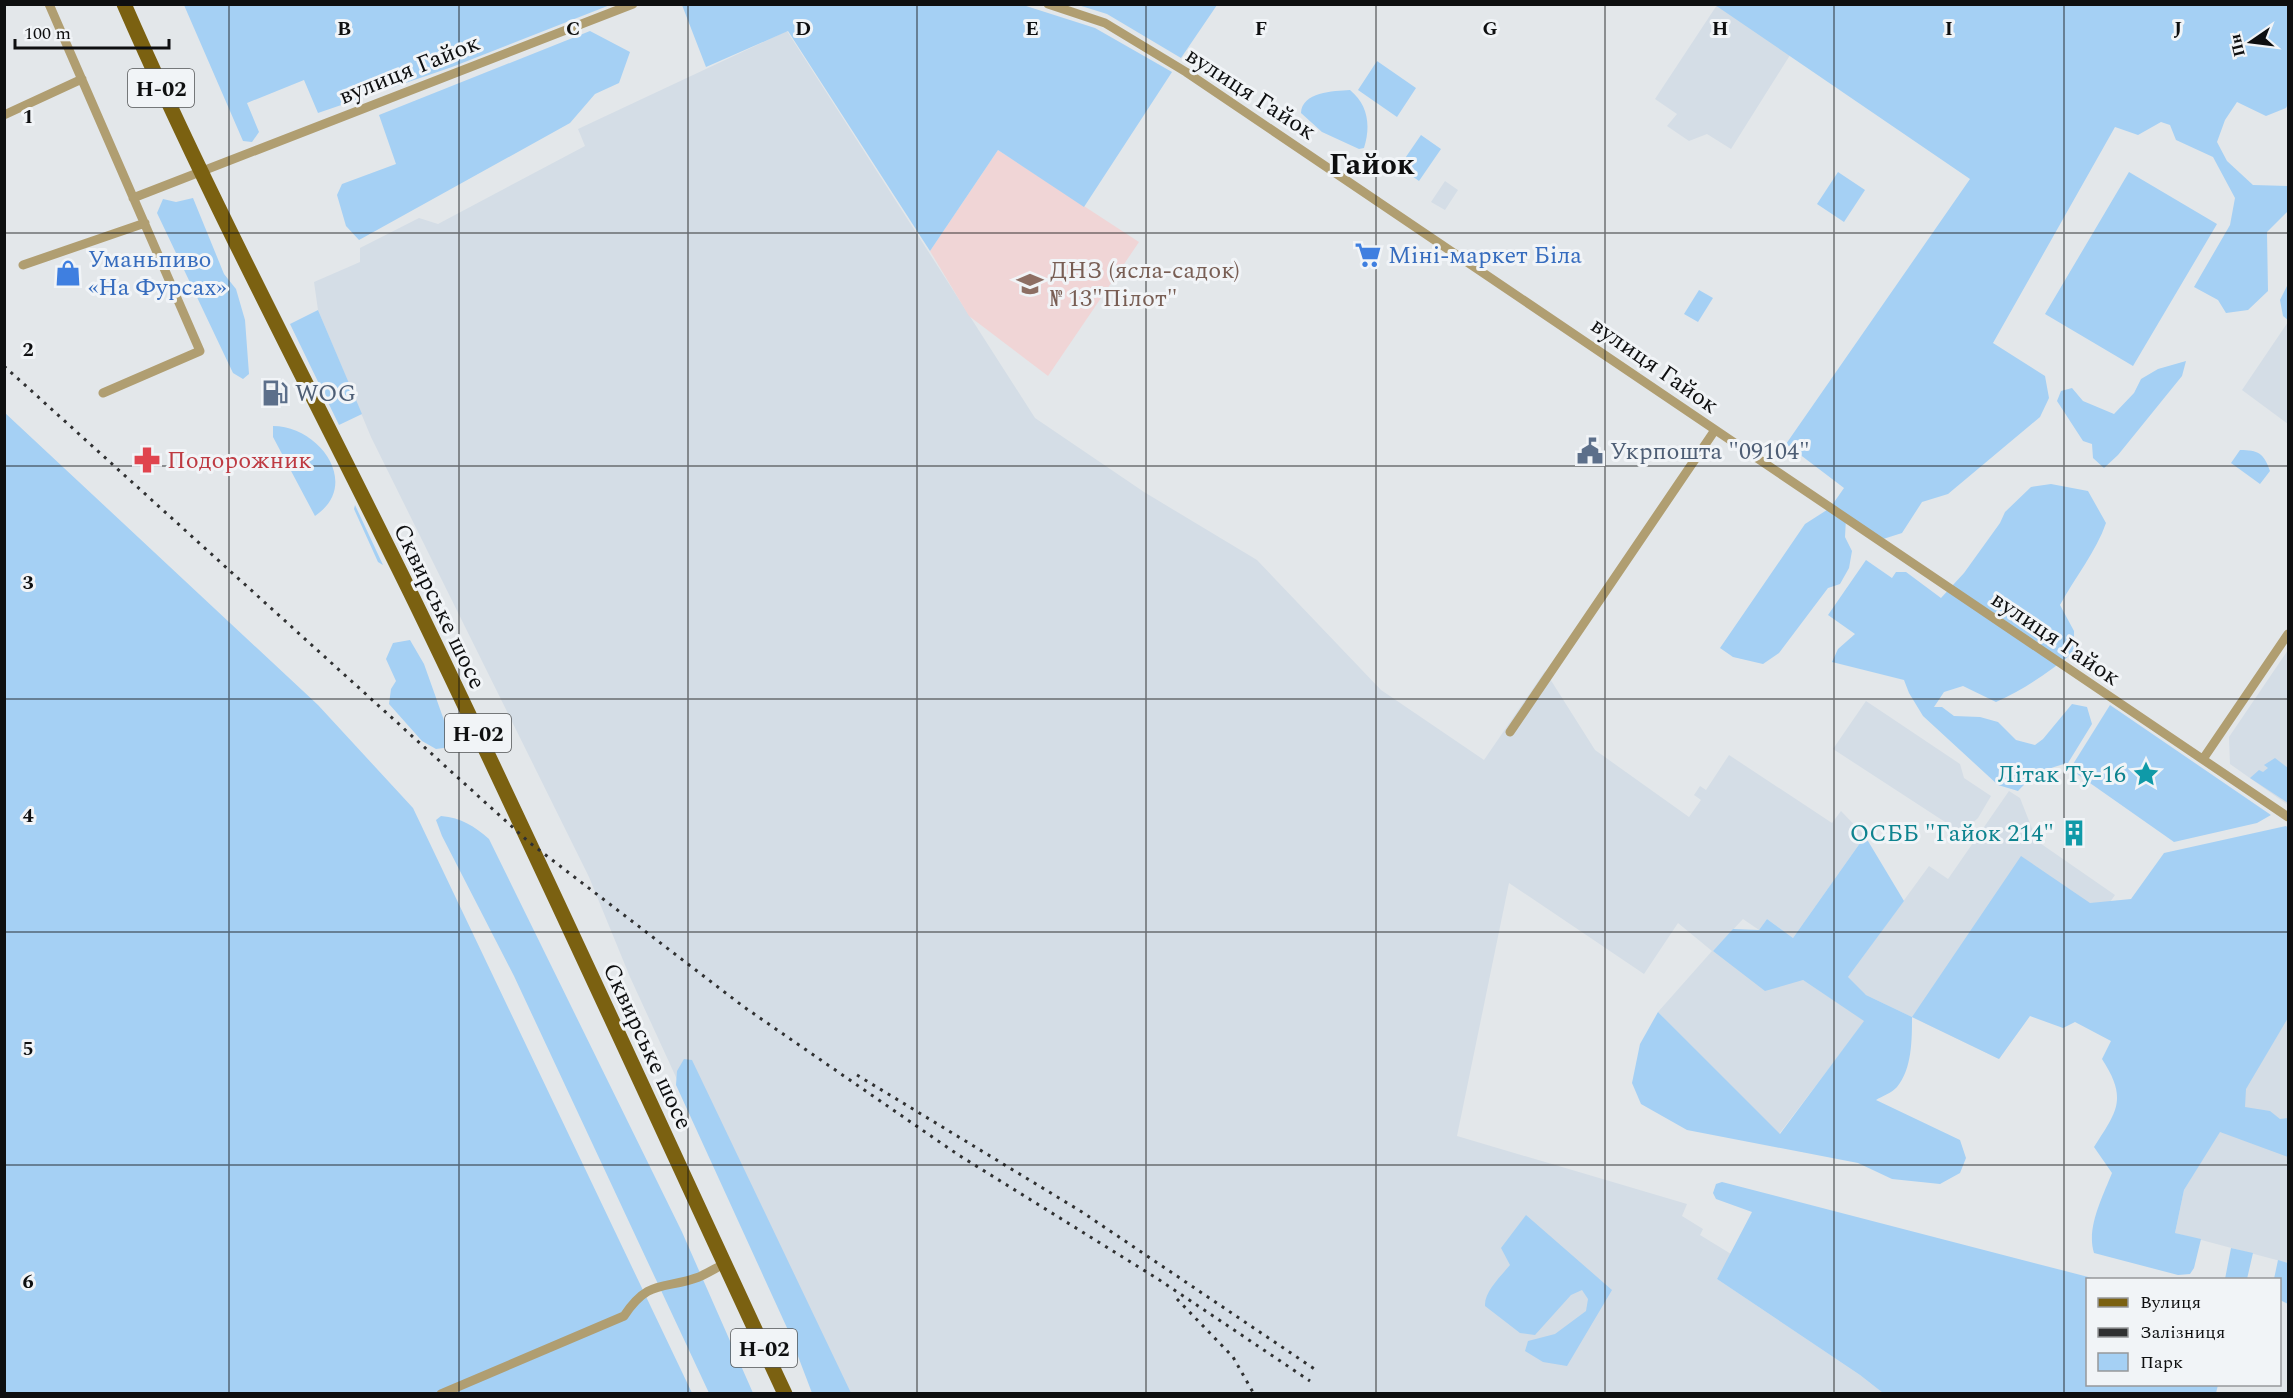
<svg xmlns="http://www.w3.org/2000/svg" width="2293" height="1398" font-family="Spectral,serif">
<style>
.built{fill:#d4dde6}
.education{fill:#f0d5d6}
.green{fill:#a5d0f4}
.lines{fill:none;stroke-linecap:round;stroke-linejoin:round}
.street{stroke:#b09e71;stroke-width:9}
.primary{stroke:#7b6111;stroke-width:15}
.rail{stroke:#303132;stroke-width:3;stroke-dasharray:3 6;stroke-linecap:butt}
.grid{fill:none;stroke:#0e0f10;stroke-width:1.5;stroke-opacity:0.55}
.labels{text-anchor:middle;stroke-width:6;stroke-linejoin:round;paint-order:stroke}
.shield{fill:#f1f4f7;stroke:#525455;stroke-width:1.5}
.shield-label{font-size:22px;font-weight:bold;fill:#0e0f10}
.street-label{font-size:24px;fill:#0e0f10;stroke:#f1f4f7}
.shop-label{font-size:24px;fill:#366cbe;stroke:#f1f4f7;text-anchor:start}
.education-label{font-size:24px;fill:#785e54;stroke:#f1f4f7;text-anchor:start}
.service-label{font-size:24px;fill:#4e5e75;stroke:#f1f4f7;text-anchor:start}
.health-label{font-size:24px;fill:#be3a42;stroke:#f1f4f7;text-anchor:start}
.culture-label{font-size:24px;fill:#0d838f;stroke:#f1f4f7;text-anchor:end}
.district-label{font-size:30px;font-weight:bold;fill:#0e0f10;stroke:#f1f4f7}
.grid-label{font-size:20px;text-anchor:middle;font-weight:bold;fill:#0e0f10;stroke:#f1f4f7;stroke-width:6;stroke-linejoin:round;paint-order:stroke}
</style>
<rect width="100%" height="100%" fill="#e3e7ea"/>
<path class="built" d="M 1717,5 L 1792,52 L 1731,149 L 1707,134 L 1689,141 L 1667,126 L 1677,114 L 1655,99 Z
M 787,31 L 1035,418 L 1144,492 L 1257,560 L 1381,690 L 1484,760 L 1545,671 L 1595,750 L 1689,817 L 1701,800 L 1694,795 L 1700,786 L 1706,790 L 1729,755 L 1832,823 L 1841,811 L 1865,836 L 1793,938 L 1767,919 L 1759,930 L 1743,919 L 1713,951 L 1803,980 L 1865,1021 L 1779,1134 L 1658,1012 L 1712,951 L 1678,923 L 1644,974 L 1509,883 L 1457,1136 L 1687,1204 L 1682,1216 L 1703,1229 L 1700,1235 L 1731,1254 L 1717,1279 L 1860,1375 L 1883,1393 L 821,1393 L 630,977 L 589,877 L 371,437 L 318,310 L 314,282 L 360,262 L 360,248 L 419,218 L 438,224 L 585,146 L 578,129 Z
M 1445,181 L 1458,190 L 1445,210 L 1431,202 Z
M 2288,322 L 2288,424 L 2242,390 Z
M 2288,650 L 2288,805 L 2230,764 L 2229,737 Z
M 1866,701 L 1960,764 L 1964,778 L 1991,796 L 1978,818 L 1962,833 L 1833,749 Z
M 2009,791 L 2020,798 L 2037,841 L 2115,895 L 1999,1059 L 1866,995 L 1845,981 L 1929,866 L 1948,879 Z
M 2288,1018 L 2288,1263 L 2175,1233 L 2184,1190 Z"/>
<path class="education" d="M 998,150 L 1139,242 L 1048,376 L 969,316 L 930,251 Z"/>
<path class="green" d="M 184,5 L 610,5 L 452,67 L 318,113 L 304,80 L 247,103 L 259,132 L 252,142 L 243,141 Z
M 682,5 L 1023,5 L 1095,28 L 1172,72 L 1084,207 L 998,150 L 930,251 L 788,31 L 706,67 Z
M 1078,5 L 1217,5 L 1181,58 L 1107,14 Z
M 1715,5 L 2288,5 L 2288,104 L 2286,108 L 2266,116 L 2237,102 L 2225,120 L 2217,142 L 2227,161 L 2253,185 L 2288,186 L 2288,211 L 2267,232 L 2268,291 L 2248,310 L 2226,313 L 2218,300 L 2194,287 L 2230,225 L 2235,198 L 2213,157 L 2176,140 L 2170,125 L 2161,122 L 2138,135 L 2115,127 L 1993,343 L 2045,376 L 2049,398 L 2040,417 L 1948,494 L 1922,502 L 1902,533 L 1880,540 L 1846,518 L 1845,537 L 1852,551 L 1849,568 L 1840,584 L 1828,588 L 1779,653 L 1763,664 L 1733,657 L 1720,648 L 1805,524 L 1830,508 L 1844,488 L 1786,444 L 1970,179 Z
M 590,31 L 630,52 L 619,83 L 595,94 L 570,123 L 359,240 L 346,226 L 337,195 L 342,184 L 396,164 L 379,115 Z
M 1377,61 L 1416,88 L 1397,117 L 1358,90 Z
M 1350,90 C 1368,105 1371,125 1364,148 L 1359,149 L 1322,132 L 1301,113 C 1302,92 1333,91 1350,90 Z
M 1421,135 L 1441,149 L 1419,181 L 1399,167 Z
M 1838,172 L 1865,190 L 1844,222 L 1817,204 Z
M 2129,172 L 2217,224 L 2133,366 L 2045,314 Z
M 193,198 L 224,274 L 236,289 L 245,320 L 249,374 L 243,379 L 233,373 L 157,213 L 163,199 L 176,202 Z
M 2288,284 L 2288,320 L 2283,316 L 2280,300 Z
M 1699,290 L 1713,298 L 1698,322 L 1684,314 Z
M 318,310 L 362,414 L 339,425 L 290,324 Z
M 2186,361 L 2182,376 L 2118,455 L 2104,468 L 2093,458 L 2092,444 L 2083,441 L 2057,401 L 2061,391 L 2072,388 L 2083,401 L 2114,414 L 2134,393 L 2141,379 L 2158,369 Z
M 4,412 L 318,705 L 413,808 L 692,1393 L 5,1393 Z
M 273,426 C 319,426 362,484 315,516 L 273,437 Z
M 2240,450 C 2258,450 2264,453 2270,471 L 2260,484 L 2231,463 Z
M 2051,484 L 2088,491 L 2106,523 C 2096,552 2075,577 2060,605 L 2074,631 L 2074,652 C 2049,672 2025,689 1996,702 L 1963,686 L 1944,692 L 1934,707 L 1942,707 L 1954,716 L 1980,717 L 1998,722 L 2016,740 L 2035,745 L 2043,739 L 2072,704 L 2087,707 L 2092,724 L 2068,763 C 2048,768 2032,775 2018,791 L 1998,785 L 1923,716 L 1909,693 L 1904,680 L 1832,662 L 1838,649 L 1855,634 L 1828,615 L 1866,560 L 1892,578 L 1896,572 L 1906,572 L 1941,598 L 1964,573 L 2000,523 L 2005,512 L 2031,487 Z
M 355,505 L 383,565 L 378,562 L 354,509 Z
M 410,640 L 424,664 L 451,740 L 444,748 L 436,749 L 422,741 L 389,704 L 391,689 L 396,681 L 386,659 L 393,643 Z
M 2110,705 L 2271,815 L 2257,823 L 2174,842 L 2070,769 Z
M 2275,758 L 2288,768 L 2288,803 L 2250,778 L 2259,770 L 2263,772 L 2268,768 L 2264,765 Z
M 441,816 C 462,818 474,826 489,839 L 682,1232 L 753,1393 L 709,1393 L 514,976 L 442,836 L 436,820 Z
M 2286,826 L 2288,828 L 2288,1018 L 2246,1089 L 2245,1107 L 2270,1111 L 2280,1119 L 2288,1118 L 2288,1157 L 2220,1132 L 2184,1190 L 2175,1233 L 2201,1239 L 2194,1268 L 2190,1274 L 2178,1275 L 2094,1253 C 2086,1228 2103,1196 2112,1173 L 2094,1147 C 2117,1111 2128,1099 2102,1059 L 2111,1041 L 2075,1022 L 2063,1028 L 2030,1016 L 1999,1059 L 1912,1017 C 1912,1040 1912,1069 1897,1087 C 1892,1093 1882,1096 1876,1100 L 1960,1140 L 1966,1158 L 1960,1173 L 1940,1184 L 1892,1179 L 1858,1163 L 1687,1130 L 1641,1104 L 1632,1083 L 1640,1044 L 1658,1012 L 1780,1134 L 1864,1021 L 1803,980 L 1765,991 L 1713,951 L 1733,929 L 1759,930 L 1767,919 L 1793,938 L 1865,836 L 1904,901 L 1848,977 L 1866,995 L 1912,1017 L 2021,856 L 2090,903 L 2131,899 L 2164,853 Z
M 684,1059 L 692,1060 L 851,1393 L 812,1393 L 788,1330 L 676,1085 L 677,1071 Z
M 1722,1182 L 2096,1279 L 2088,1280 L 2088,1384 L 2218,1385 L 2216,1393 L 1883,1393 L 1860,1375 L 1717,1279 L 1752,1212 L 1716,1199 L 1713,1193 L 1716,1184 Z
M 1526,1215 L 1612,1290 L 1567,1366 L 1543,1362 L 1525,1351 L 1528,1341 L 1555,1334 L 1586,1311 L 1588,1299 L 1582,1290 L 1571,1295 L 1535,1335 L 1520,1333 L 1485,1306 C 1484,1292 1501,1276 1510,1265 L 1501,1248 Z
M 2231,1248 L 2253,1253 L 2247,1279 L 2225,1279 Z
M 2278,1260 L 2288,1263 L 2288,1304 L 2280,1300 L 2280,1280 L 2274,1279 Z"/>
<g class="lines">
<path class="street" d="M 49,4 L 200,351 L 103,393
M 1048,4 L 1105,23 L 1186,72 L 2288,817
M 4,115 L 82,79
M 133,198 L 633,4
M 23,265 L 145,223
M 1510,732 L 1715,430
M 2203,759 L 2288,634
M 441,1394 L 624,1316 C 649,1278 664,1290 699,1277 C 708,1273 716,1268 724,1264"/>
<path class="primary" d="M 124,4 C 213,208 318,403 415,602 C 542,864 662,1130 785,1394"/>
<path class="rail" d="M 4,366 L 530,843 L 744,1007 L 957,1154 L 1158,1279 L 1310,1381
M 857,1075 L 1082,1212 L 1316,1370
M 1177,1299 L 1233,1357 L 1254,1394"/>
</g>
<path class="grid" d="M 229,4 L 229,1394M 459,4 L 459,1394M 688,4 L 688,1394M 917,4 L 917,1394M 1146,4 L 1146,1394M 1376,4 L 1376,1394M 1605,4 L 1605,1394M 1834,4 L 1834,1394M 2064,4 L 2064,1394M 4,233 L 2288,233M 4,466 L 2288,466M 4,699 L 2288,699M 4,932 L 2288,932M 4,1165 L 2288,1165"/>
<defs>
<g id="supermarket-bare" transform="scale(2.07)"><path d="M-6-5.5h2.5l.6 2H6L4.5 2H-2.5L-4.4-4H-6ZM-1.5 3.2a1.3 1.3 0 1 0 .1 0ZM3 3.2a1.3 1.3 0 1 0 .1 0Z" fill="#3f7fe0" stroke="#f1f4f7" stroke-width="2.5" paint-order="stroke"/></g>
<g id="shop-bare" transform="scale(2.07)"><path d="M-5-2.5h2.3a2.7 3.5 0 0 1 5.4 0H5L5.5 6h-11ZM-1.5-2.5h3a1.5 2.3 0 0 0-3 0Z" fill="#3f7fe0" stroke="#f1f4f7" stroke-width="2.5" paint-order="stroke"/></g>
<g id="school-bare" transform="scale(2.07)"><path d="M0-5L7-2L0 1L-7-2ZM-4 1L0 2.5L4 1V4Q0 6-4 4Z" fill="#8d6e63" stroke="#f1f4f7" stroke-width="2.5" paint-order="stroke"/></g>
<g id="fuel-bare" transform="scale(2.07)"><path d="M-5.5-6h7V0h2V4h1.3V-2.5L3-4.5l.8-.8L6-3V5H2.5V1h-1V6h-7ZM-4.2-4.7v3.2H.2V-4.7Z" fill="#5c6f8a" stroke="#f1f4f7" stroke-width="2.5" paint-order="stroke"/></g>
<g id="civic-bare" transform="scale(2.07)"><path d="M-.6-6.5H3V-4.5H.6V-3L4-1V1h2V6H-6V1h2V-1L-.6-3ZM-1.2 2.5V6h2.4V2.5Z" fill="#5c6f8a" stroke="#f1f4f7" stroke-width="2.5" paint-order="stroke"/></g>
<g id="pharmacy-bare" transform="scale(2.07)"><path d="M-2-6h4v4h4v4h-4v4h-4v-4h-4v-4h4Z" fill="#e0444e" stroke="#f1f4f7" stroke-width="2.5" paint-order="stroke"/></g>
<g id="sight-bare" transform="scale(2.07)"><path d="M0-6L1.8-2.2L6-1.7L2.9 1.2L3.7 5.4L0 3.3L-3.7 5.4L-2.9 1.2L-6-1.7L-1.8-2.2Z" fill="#0f9aa8" stroke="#f1f4f7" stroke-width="2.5" paint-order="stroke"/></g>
<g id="building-bare" transform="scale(2.07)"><path d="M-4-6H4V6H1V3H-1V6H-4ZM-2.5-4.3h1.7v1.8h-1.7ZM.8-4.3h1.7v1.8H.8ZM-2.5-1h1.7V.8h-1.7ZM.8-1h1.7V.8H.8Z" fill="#0f9aa8" stroke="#f1f4f7" stroke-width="2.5" paint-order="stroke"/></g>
</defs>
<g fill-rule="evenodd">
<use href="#supermarket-bare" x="1368" y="255"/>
<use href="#shop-bare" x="68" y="273"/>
<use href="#school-bare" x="1030" y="284"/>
<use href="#fuel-bare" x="275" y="393"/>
<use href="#civic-bare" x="1590" y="451"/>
<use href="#pharmacy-bare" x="147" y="460"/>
<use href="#sight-bare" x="2146" y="774"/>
<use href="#building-bare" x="2074" y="833"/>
</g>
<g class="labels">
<g class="shield">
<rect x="128" y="69" width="66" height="38" rx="4.5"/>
<rect x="445" y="714" width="66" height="38" rx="4.5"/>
<rect x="731" y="1329" width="66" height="38" rx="4.5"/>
</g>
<g class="shield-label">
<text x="161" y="96">Н-02</text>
<text x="478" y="741">Н-02</text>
<text x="764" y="1356">Н-02</text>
</g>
<g class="street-label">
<text transform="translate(409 69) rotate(-22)" y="8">вулиця Гайок</text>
<text transform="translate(1251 93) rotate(33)" y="8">вулиця Гайок</text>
<text transform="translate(1655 365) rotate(35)" y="8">вулиця Гайок</text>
<text transform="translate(440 606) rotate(64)" y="8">Сквирське шосе</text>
<text transform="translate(2056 638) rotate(34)" y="8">вулиця Гайок</text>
<text transform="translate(648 1046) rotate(65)" y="8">Сквирське шосе</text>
</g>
<g class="shop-label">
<text x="1388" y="263">Міні-маркет Біла</text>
<text x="88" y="267">Уманьпиво<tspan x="88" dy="28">«На Фурсах»</tspan></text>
</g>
<g class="education-label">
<text x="1050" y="278">ДНЗ (ясла-садок)<tspan x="1050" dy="28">№ 13"Пілот"</tspan></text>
</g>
<g class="service-label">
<text x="295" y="401">WOG</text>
<text x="1610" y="459">Укрпошта "09104"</text>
</g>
<g class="health-label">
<text x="167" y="468">Подорожник</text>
</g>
<g class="culture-label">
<text x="2126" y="782">Літак Ту-16</text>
<text x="2054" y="841">ОСББ "Гайок 214"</text>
</g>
<g class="district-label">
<text x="1372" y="174">Гайок</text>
</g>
</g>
<g class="grid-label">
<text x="344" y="35">B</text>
<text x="573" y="35">C</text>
<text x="803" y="35">D</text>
<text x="1032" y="35">E</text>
<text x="1261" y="35">F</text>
<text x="1490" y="35">G</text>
<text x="1720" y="35">H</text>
<text x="1949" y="35">I</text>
<text x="2178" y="35">J</text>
<text x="28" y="123">1</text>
<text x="28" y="356">2</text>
<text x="28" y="589">3</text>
<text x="28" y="822">4</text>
<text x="28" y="1055">5</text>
<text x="28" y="1288">6</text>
</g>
<rect width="2293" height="1398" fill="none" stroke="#0e0f10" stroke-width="12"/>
<rect x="2086" y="1278" width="195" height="108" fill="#f1f4f7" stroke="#96989b" stroke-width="1.5"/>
<rect x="2098" y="1298" width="30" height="9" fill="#7b6111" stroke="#96989b" stroke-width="1.5"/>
<text x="2140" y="1308" font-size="18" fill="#0e0f10">Вулиця</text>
<rect x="2098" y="1328" width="30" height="9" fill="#303132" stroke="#96989b" stroke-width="1.5"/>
<text x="2140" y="1338" font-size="18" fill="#0e0f10">Залізниця</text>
<rect x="2098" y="1353" width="30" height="18" fill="#a5d0f4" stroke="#96989b" stroke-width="1.5"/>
<text x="2140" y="1368" font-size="18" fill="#0e0f10">Парк</text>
<g transform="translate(2251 42) rotate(256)" stroke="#f1f4f7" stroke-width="4.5" paint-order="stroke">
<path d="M0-4.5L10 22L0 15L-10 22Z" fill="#0e0f10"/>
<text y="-9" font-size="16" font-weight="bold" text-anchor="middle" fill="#0e0f10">Пн</text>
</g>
<path d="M15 39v9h154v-9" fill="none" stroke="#0e0f10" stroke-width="3"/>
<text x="24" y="39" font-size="18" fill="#0e0f10" stroke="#f1f4f7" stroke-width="4.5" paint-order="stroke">100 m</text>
</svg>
